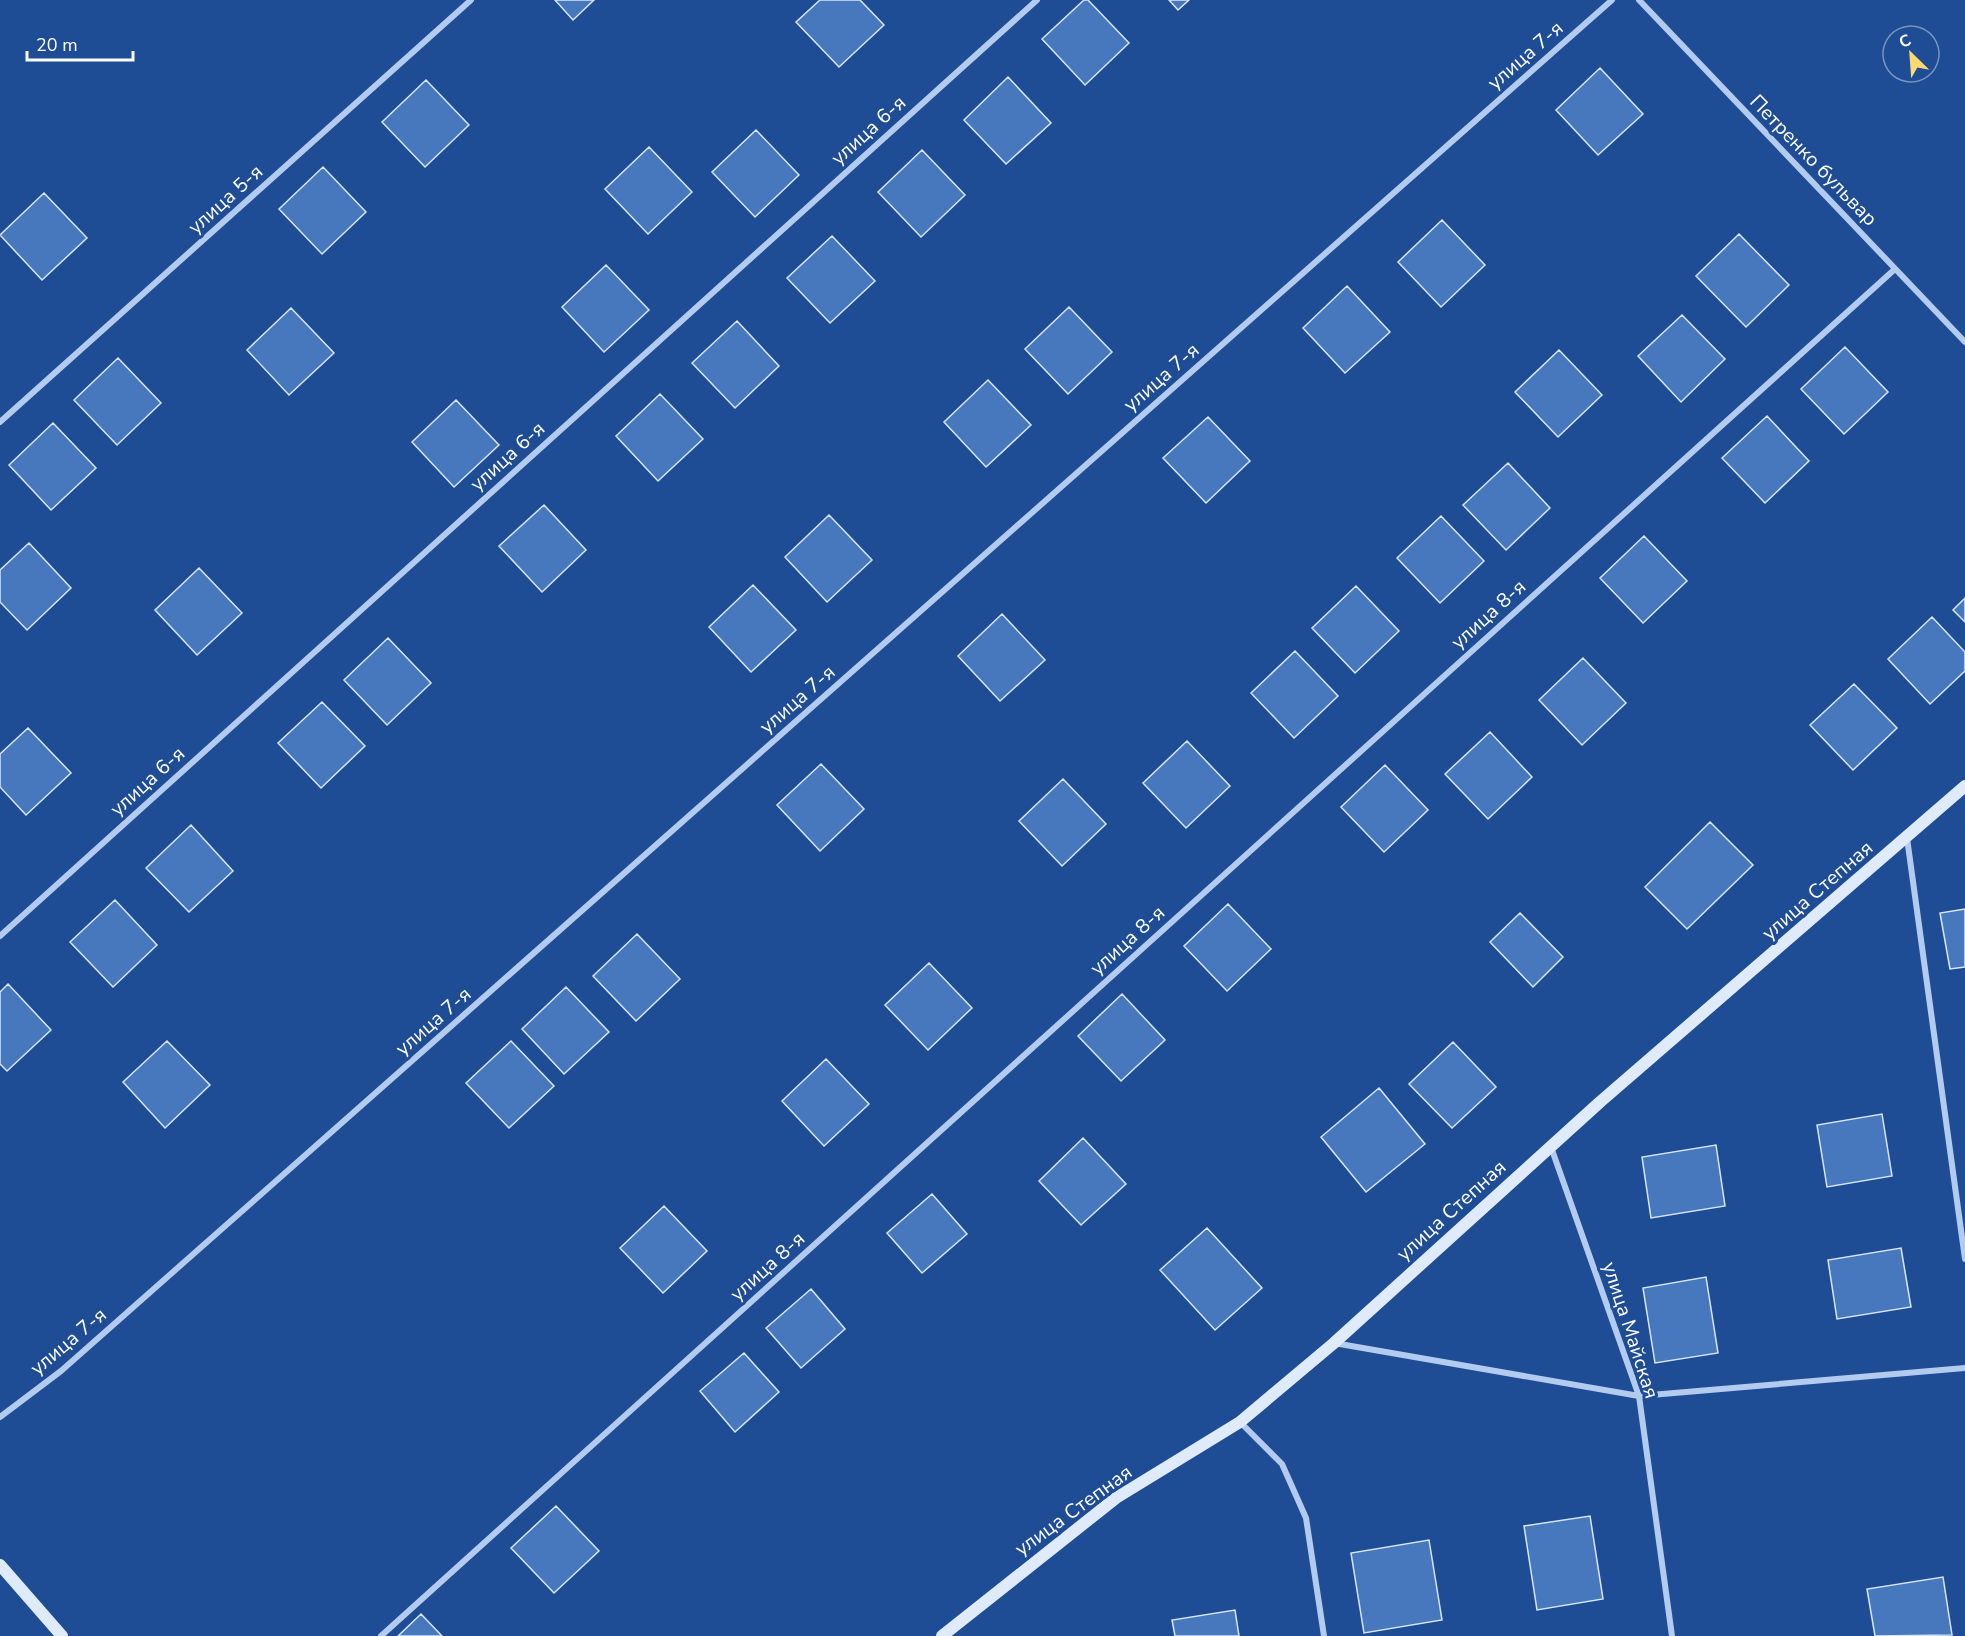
<svg xmlns="http://www.w3.org/2000/svg" width="1965" height="1636" font-family="'Nunito Sans',sans-serif">
<style>
.building{fill:#4777bc;stroke:#d8e6fa;stroke-width:1.5}
.lines{fill:none;stroke-linecap:round;stroke-linejoin:round}
.street{stroke:#b2cbef;stroke-width:6}
.secondary{stroke:#dfeafb;stroke-width:12}
.labels{text-anchor:middle;stroke-width:6;stroke-linejoin:round;paint-order:stroke}
.street-label{font-size:20px;fill:#fff;stroke:#1e4d95}
</style>
<rect width="100%" height="100%" fill="#1e4d95"/>
<path class="building" d="M 555,0 L 594,0 L 573,20 Z
M 820,0 L 860,0 L 884,25 L 839,67 L 796,22 Z
M 1084,0 L 1088,0 L 1129,43 L 1085,85 L 1042,39 Z
M 1169,0 L 1189,0 L 1178,10 Z
M 1600,68 L 1643,114 L 1598,155 L 1556,110 Z
M 1008,77 L 1051,123 L 1006,164 L 964,120 Z
M 426,80 L 469,125 L 425,167 L 382,122 Z
M 756,130 L 799,175 L 755,217 L 712,172 Z
M 649,147 L 692,192 L 648,234 L 605,189 Z
M 922,150 L 965,195 L 921,237 L 878,192 Z
M 323,167 L 366,212 L 322,254 L 279,209 Z
M 44,193 L 87,238 L 42,280 L 0,235 Z
M 1442,220 L 1485,265 L 1441,307 L 1398,262 Z
M 1739,234 L 1789,285 L 1746,327 L 1696,276 Z
M 832,236 L 875,281 L 830,323 L 787,278 Z
M 606,265 L 649,310 L 604,352 L 562,307 Z
M 1347,286 L 1390,332 L 1345,373 L 1303,328 Z
M 1069,307 L 1112,352 L 1068,394 L 1025,349 Z
M 291,308 L 334,353 L 289,395 L 247,350 Z
M 1682,315 L 1725,359 L 1681,402 L 1638,356 Z
M 737,321 L 779,366 L 735,408 L 692,363 Z
M 1845,347 L 1888,392 L 1844,434 L 1801,389 Z
M 1559,350 L 1602,395 L 1558,437 L 1515,392 Z
M 118,358 L 161,403 L 117,445 L 74,400 Z
M 988,380 L 1031,425 L 986,467 L 944,422 Z
M 660,394 L 703,439 L 658,481 L 616,436 Z
M 456,400 L 499,445 L 454,487 L 412,442 Z
M 1767,416 L 1809,461 L 1765,503 L 1722,458 Z
M 1208,417 L 1250,461 L 1206,503 L 1163,458 Z
M 53,423 L 96,468 L 51,510 L 9,465 Z
M 1508,463 L 1550,508 L 1506,550 L 1463,505 Z
M 544,505 L 586,550 L 542,592 L 499,546 Z
M 829,515 L 872,560 L 827,602 L 785,557 Z
M 1441,516 L 1484,561 L 1440,603 L 1397,558 Z
M 1644,536 L 1687,581 L 1643,623 L 1600,578 Z
M 29,543 L 71,588 L 27,630 L 0,602 L 0,570 Z
M 199,568 L 242,613 L 197,655 L 155,610 Z
M 753,585 L 796,630 L 751,672 L 709,627 Z
M 1356,586 L 1399,631 L 1355,673 L 1312,628 Z
M 1965,598 L 1965,622 L 1953,610 Z
M 1002,614 L 1045,660 L 1000,701 L 958,656 Z
M 1932,617 L 1965,652 L 1965,671 L 1930,704 L 1888,659 Z
M 388,638 L 431,683 L 387,725 L 344,680 Z
M 1295,651 L 1338,696 L 1294,738 L 1251,693 Z
M 1583,658 L 1626,703 L 1582,745 L 1539,700 Z
M 1854,684 L 1897,728 L 1853,770 L 1810,725 Z
M 322,702 L 365,746 L 321,788 L 278,743 Z
M 28,728 L 71,773 L 26,815 L 0,787 L 0,754 Z
M 1490,732 L 1532,777 L 1488,819 L 1445,774 Z
M 1187,741 L 1230,786 L 1186,828 L 1143,783 Z
M 821,764 L 864,809 L 820,851 L 777,805 Z
M 1385,765 L 1428,810 L 1384,852 L 1341,807 Z
M 1063,779 L 1106,824 L 1062,866 L 1019,821 Z
M 1710,822 L 1753,865 L 1687,929 L 1645,887 Z
M 191,825 L 233,871 L 189,912 L 146,868 Z
M 115,900 L 157,945 L 113,987 L 70,942 Z
M 1228,904 L 1271,949 L 1227,991 L 1184,946 Z
M 1965,909 L 1965,967 L 1950,969 L 1940,913 Z
M 1520,913 L 1563,957 L 1533,987 L 1490,942 Z
M 637,934 L 680,979 L 636,1021 L 593,976 Z
M 929,963 L 972,1008 L 928,1050 L 885,1005 Z
M 8,984 L 51,1030 L 7,1071 L 0,1064 L 0,992 Z
M 566,987 L 609,1032 L 564,1074 L 522,1029 Z
M 1122,994 L 1165,1040 L 1121,1081 L 1078,1036 Z
M 167,1041 L 210,1085 L 165,1128 L 123,1082 Z
M 511,1041 L 554,1086 L 509,1128 L 466,1083 Z
M 1453,1042 L 1496,1087 L 1452,1128 L 1409,1084 Z
M 826,1059 L 869,1104 L 824,1146 L 782,1101 Z
M 1379,1088 L 1425,1144 L 1366,1192 L 1321,1137 Z
M 1882,1114 L 1892,1176 L 1827,1187 L 1817,1125 Z
M 1083,1138 L 1126,1184 L 1081,1225 L 1039,1181 Z
M 1716,1145 L 1725,1206 L 1651,1218 L 1642,1157 Z
M 932,1194 L 967,1234 L 922,1273 L 887,1233 Z
M 664,1206 L 707,1251 L 663,1293 L 620,1248 Z
M 1207,1228 L 1262,1288 L 1215,1330 L 1160,1270 Z
M 1901,1248 L 1911,1307 L 1837,1319 L 1828,1260 Z
M 1706,1277 L 1718,1353 L 1655,1363 L 1643,1288 Z
M 811,1289 L 845,1329 L 801,1368 L 766,1328 Z
M 744,1353 L 779,1392 L 735,1432 L 700,1391 Z
M 556,1506 L 599,1551 L 554,1593 L 511,1548 Z
M 1590,1516 L 1603,1599 L 1537,1610 L 1524,1526 Z
M 1429,1540 L 1442,1620 L 1364,1633 L 1351,1553 Z
M 1943,1577 L 1952,1635 L 1875,1636 L 1867,1589 Z
M 1235,1610 L 1239,1636 L 1175,1636 L 1172,1620 Z
M 421,1614 L 442,1636 L 398,1636 Z"/>
<g class="lines">
<path class="street" d="M 1639,0 L 1965,342
M 0,422 L 471,0
M 1907,838 L 1965,1259
M 0,936 L 1037,0
M 1551,1147 L 1639,1396 L 1672,1636
M 1334,1343 L 1639,1396 L 1965,1368
M 0,1417 L 61,1371 L 1612,0
M 1240,1422 L 1282,1464 L 1306,1518 L 1324,1636
M 381,1636 L 1895,269"/>
<path class="secondary" d="M 0,1565 L 62,1636
M 942,1636 L 1116,1498 L 1240,1422 L 1334,1343 L 1600,1102 L 1965,786"/>
</g>
<g class="labels">
<g class="street-label">
<text transform="translate(1525 55) rotate(-41)" y="7">улица 7-я</text>
<text transform="translate(868 130) rotate(-42)" y="7">улица 6-я</text>
<text transform="translate(1814 160) rotate(46)" y="7">Петренко бульвар</text>
<text transform="translate(225 199) rotate(-42)" y="7">улица 5-я</text>
<text transform="translate(1161 377) rotate(-41)" y="7">улица 7-я</text>
<text transform="translate(507 456) rotate(-42)" y="7">улица 6-я</text>
<text transform="translate(1488 614) rotate(-42)" y="7">улица 8-я</text>
<text transform="translate(797 699) rotate(-41)" y="7">улица 7-я</text>
<text transform="translate(147 781) rotate(-42)" y="7">улица 6-я</text>
<text transform="translate(1817 890) rotate(-41)" y="7">улица Степная</text>
<text transform="translate(1127 940) rotate(-42)" y="7">улица 8-я</text>
<text transform="translate(433 1021) rotate(-41)" y="7">улица 7-я</text>
<text transform="translate(1451 1210) rotate(-42)" y="7">улица Степная</text>
<text transform="translate(767 1266) rotate(-42)" y="7">улица 8-я</text>
<text transform="translate(1631 1330) rotate(72)" y="7">улица Майская</text>
<text transform="translate(68 1341) rotate(-40)" y="7">улица 7-я</text>
<text transform="translate(1073 1510) rotate(-36)" y="7">улица Степная</text>
</g>
</g>
<g transform="translate(1911 54) rotate(335)"><circle r="28" fill="#1e4d95" stroke="#7894bf" stroke-width="1.5"/>
<path d="M0-4.5L10 22L0 15L-10 22Z" fill="#fdda71"/>
<text y="-9" font-size="16" font-weight="bold" text-anchor="middle" fill="#ffffff">С</text>
</g>
<path d="M27 51v9h106v-9" fill="none" stroke="#ffffff" stroke-width="3"/>
<text x="36" y="51" font-size="18" fill="#ffffff" stroke="#1e4d95" stroke-width="4.5" paint-order="stroke">20 m</text>
</svg>
